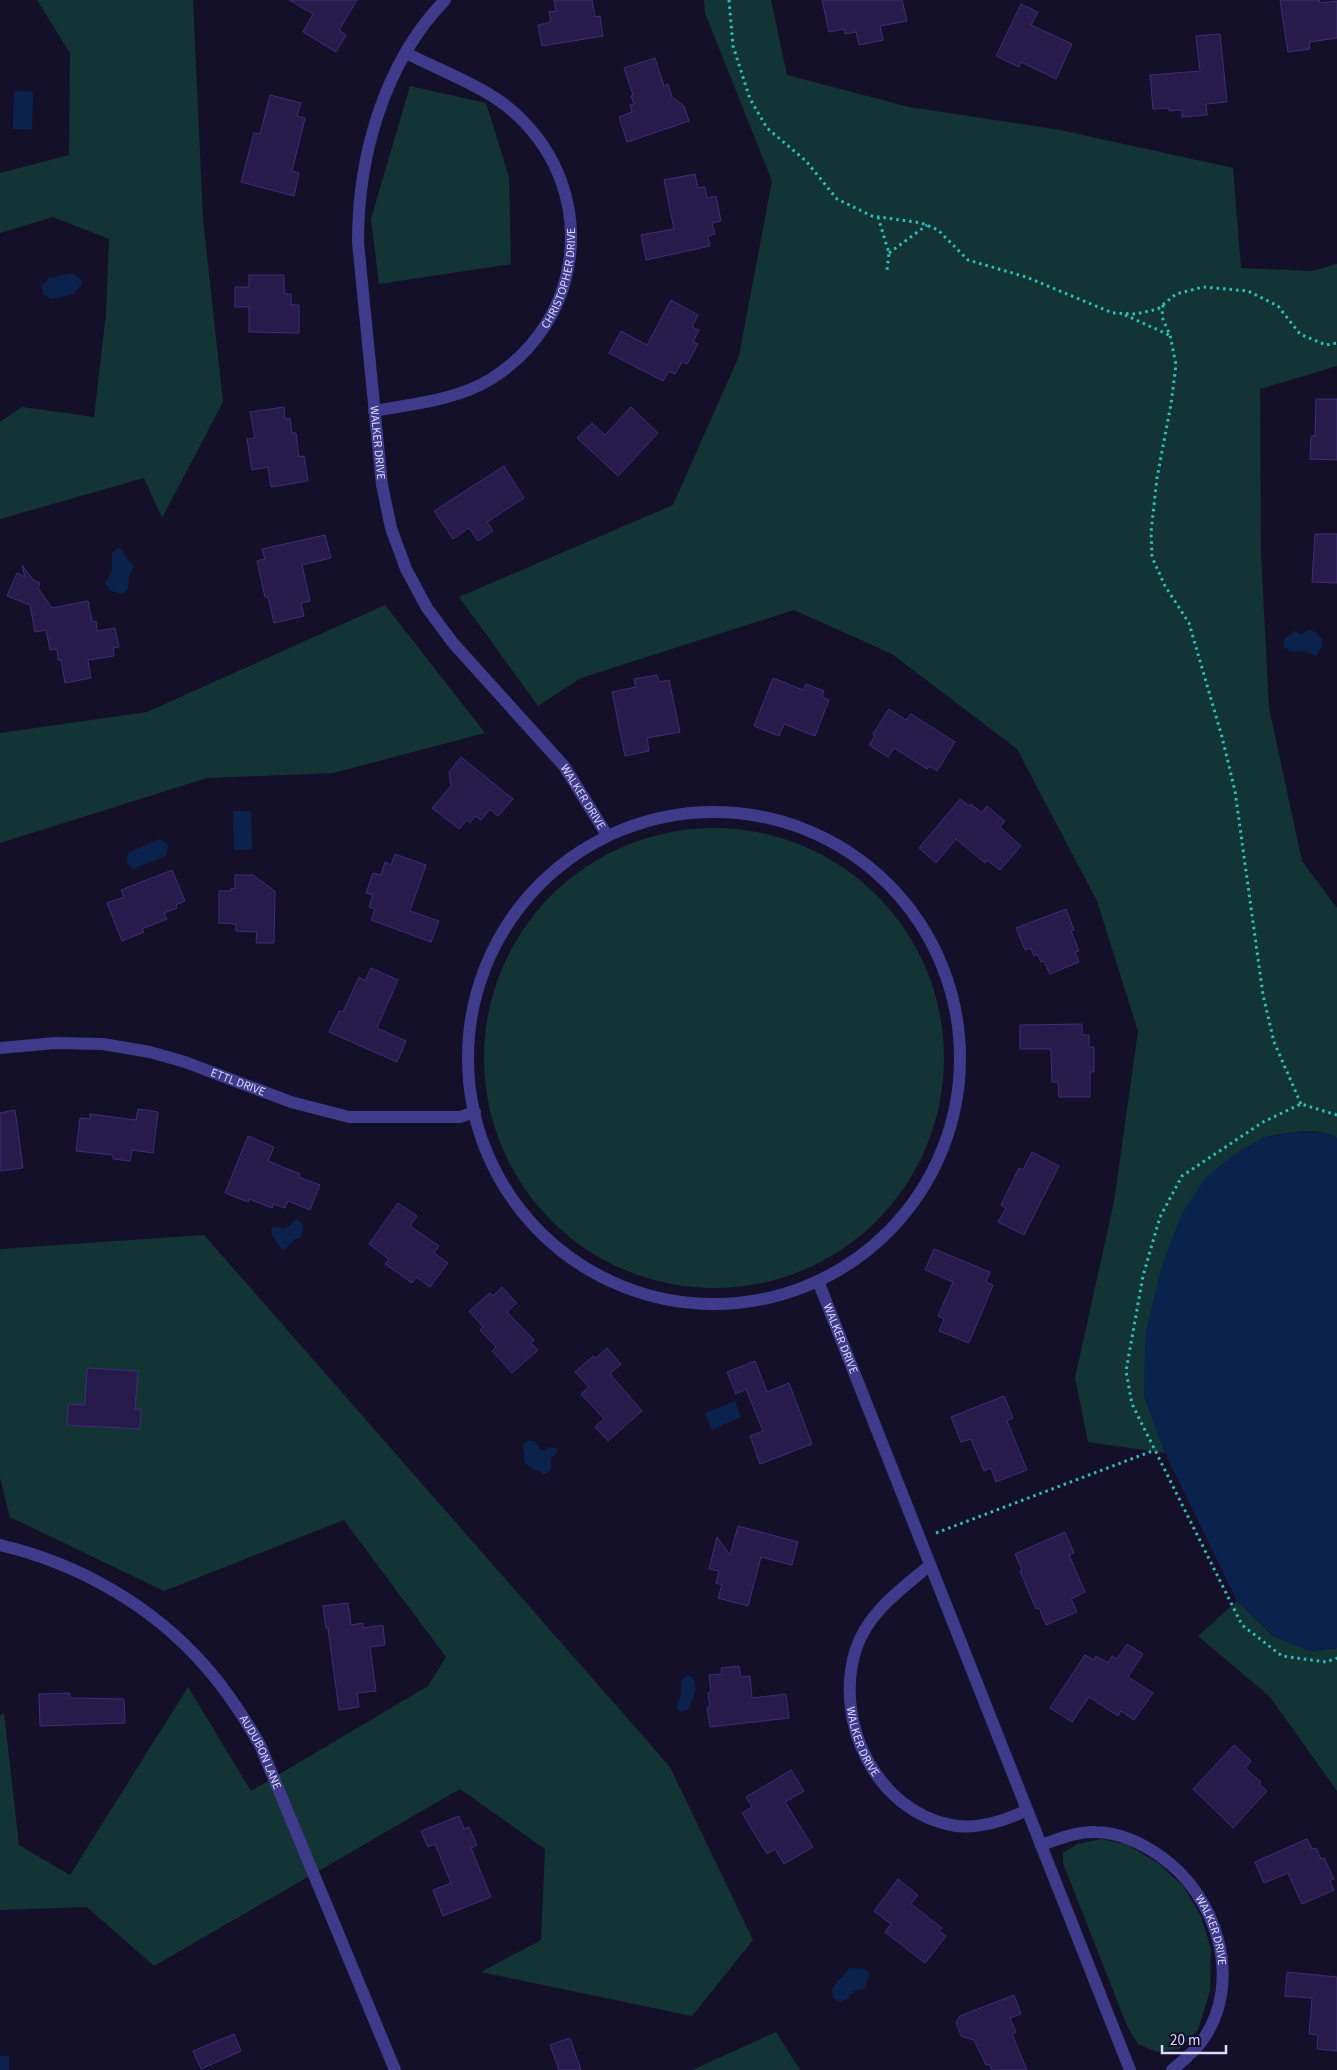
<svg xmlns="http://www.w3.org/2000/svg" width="1337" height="2070" font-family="'Source Sans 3',sans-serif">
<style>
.green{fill:#133434}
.water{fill:#0b224d}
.building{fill:#261b4b;stroke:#3e2d78}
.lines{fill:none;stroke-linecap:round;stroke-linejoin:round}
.path{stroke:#2dbfba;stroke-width:3;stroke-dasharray:2.5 4;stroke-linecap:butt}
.minor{stroke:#3f3a8a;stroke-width:12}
.labels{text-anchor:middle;stroke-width:4;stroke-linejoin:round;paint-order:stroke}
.street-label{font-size:12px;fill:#ded9ff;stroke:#15102a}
</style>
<rect width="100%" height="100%" fill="#15102a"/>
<path class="green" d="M 37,0 L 193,0 L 203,219 L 223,402 L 162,518 L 144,478 L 0,519 L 0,422 L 22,407 L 94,417 L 106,314 L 109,239 L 53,217 L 0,233 L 0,173 L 69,155 L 70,53 Z
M 704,0 L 771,0 L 787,75 L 909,107 L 1060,130 L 1233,168 L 1241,268 L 1312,271 L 1337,264 L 1337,366 L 1260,389 L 1261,554 L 1269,708 L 1302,861 L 1337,908 L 1337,1138 C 1315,1126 1285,1133 1262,1138 L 1144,1396 L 1165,1453 L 1088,1442 L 1075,1378 L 1114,1202 L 1138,1031 L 1097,901 L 1017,749 L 892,654 L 794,610 L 581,678 L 538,706 L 459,597 L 673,505 L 739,356 L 772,181 L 705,13 Z
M 410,86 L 486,103 L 509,177 L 511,264 L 379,284 L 371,219 Z
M 385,605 L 485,733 L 333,773 L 207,778 L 0,843 L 0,733 L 147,712 Z
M484 1058a230 230 0 1 1 460 0a230 230 0 1 1-460 0Z
M 204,1235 L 670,1767 L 753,1940 L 692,2016 L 481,1972 L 541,1940 L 545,1849 L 460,1789 L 154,1966 L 87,1907 L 0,1910 L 0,1716 L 4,1713 L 19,1845 L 70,1875 L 188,1687 L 251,1791 L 428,1686 L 446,1657 L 344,1520 L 164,1591 L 10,1517 L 0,1478 L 0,1249 Z
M 1237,1601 L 1273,1636 L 1310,1651 L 1337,1648 L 1337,1791 L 1270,1697 L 1198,1636 Z
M 1101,1839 L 1126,1844 L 1158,1863 L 1183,1886 L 1201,1916 L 1211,1949 L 1210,1991 L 1198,2030 L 1179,2049 L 1157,2052 L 1138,2044 L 1127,2026 L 1063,1863 L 1063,1853 L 1077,1844 Z
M 776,2032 L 800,2070 L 692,2070 Z"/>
<path class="water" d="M 14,91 L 33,92 L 32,130 L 13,129 Z
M 73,273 L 82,281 L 82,285 L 75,291 L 75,294 L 51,299 L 43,294 L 41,286 L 48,280 L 47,278 Z
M 118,548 L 122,550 L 126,558 L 134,566 L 129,576 L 128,589 L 122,594 L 111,591 L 105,583 L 112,571 L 112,553 Z
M 1309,630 L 1316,632 L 1322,639 L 1322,647 L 1316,656 L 1305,651 L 1291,652 L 1284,647 L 1284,639 L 1295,631 L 1301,634 Z
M 233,811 L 251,811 L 252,849 L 234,850 Z
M 159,839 L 168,845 L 166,856 L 133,869 L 126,862 L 128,853 Z
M 1293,1132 L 1328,1133 L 1337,1138 L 1337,1648 L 1310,1651 L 1273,1636 L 1237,1601 L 1165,1453 L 1144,1396 L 1145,1335 L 1161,1269 L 1181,1215 L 1206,1177 L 1235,1154 L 1262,1138 Z
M 297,1219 L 303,1224 L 303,1230 L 300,1237 L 295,1239 L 284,1250 L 281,1249 L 272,1235 L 271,1229 L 275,1227 L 285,1229 Z
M 735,1401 L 741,1417 L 712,1430 L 705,1413 Z
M 528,1440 L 535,1442 L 541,1450 L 544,1451 L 549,1447 L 556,1448 L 557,1452 L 551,1459 L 551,1469 L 546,1474 L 543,1474 L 525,1464 L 523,1446 Z
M 688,1675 C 703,1680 692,1699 688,1710 L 681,1712 L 676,1708 L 680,1698 L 682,1680 Z
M 849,1968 L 865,1969 L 869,1974 L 865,1988 L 856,1990 L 849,1996 L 850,1998 L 839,2002 L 833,1997 L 832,1990 L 838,1980 L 842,1978 Z
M 0,2056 L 9,2056 L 9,2070 L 0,2070 Z"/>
<path class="building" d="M 289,0 L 357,0 L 339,30 L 346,35 L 336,52 L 303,32 L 313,14 Z
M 554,0 L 592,0 L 595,17 L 600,16 L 603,36 L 542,46 L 538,25 L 551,22 L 549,12 L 556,11 Z
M 822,0 L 902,0 L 907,21 L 880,26 L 883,40 L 859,45 L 856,32 L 845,34 L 844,29 L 829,32 Z
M 1280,0 L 1319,0 L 1320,3 L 1337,1 L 1337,38 L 1309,42 L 1310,49 L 1288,52 Z
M 1021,4 L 1038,12 L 1031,25 L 1072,44 L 1056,79 L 1021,62 L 1019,67 L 996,56 Z
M 1220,34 L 1227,102 L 1206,104 L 1207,115 L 1182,117 L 1182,110 L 1169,111 L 1169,108 L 1153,109 L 1150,75 L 1200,71 L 1196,36 Z
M 655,58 L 664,86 L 668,84 L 672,97 L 684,106 L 689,121 L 627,142 L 619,117 L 632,112 L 630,105 L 634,104 L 631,96 L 633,95 L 624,68 Z
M 270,95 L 301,103 L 297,116 L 305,118 L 292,171 L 299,173 L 294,196 L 241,182 L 254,133 L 260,134 Z
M 695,174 L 698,188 L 705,187 L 707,198 L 716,196 L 721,221 L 712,223 L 715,234 L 708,236 L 710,246 L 646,260 L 641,235 L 674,229 L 664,180 Z
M 249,275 L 284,275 L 284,294 L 291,294 L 291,305 L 299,305 L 299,333 L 249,332 L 249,307 L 235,307 L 235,287 L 249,287 Z
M 671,300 L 698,315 L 692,327 L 699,330 L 693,342 L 698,344 L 687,364 L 682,362 L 675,374 L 669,371 L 663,381 L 609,353 L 621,331 L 647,345 Z
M 1316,399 L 1337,399 L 1337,460 L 1310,459 L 1311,436 L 1315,436 Z
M 284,407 L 285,419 L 290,418 L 292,433 L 296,433 L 299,457 L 304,456 L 308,481 L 271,487 L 268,467 L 252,470 L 247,439 L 255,438 L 250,412 Z
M 631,407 L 658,433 L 618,476 L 577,438 L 592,423 L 605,435 Z
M 504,466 L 524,498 L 487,522 L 493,531 L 478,541 L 469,528 L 453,539 L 434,511 Z
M 1315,534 L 1337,534 L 1337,583 L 1312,582 Z
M 325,535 L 331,558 L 302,565 L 310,601 L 301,603 L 304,616 L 274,623 L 268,597 L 265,597 L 257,561 L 265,559 L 262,549 Z
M 22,565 L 33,580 L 40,583 L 38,588 L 52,608 L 88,601 L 92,622 L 96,621 L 97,631 L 115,628 L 119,647 L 113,648 L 114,656 L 88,660 L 91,678 L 65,683 L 61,660 L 58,660 L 57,649 L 50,650 L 46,630 L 35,632 L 30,605 L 7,596 L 17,573 L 25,577 Z
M 657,675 L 659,682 L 669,680 L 680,732 L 647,738 L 649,751 L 625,756 L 612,692 L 636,687 L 634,679 Z
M 773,678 L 803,690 L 806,684 L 824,691 L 822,697 L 829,700 L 815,736 L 784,724 L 779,736 L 754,726 Z
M 889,709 L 906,720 L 911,714 L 955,742 L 937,771 L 929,766 L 927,769 L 894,748 L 888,757 L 869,745 L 875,736 L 873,734 Z
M 461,757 L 513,799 L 498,816 L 490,809 L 481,820 L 475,816 L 470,823 L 467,820 L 459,829 L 432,808 L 451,786 L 449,772 Z
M 960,799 L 969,806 L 971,804 L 982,813 L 987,806 L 1005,821 L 1000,827 L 1021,846 L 1000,870 L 987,860 L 985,863 L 956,839 L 936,863 L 919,848 Z
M 395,854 L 426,865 L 410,911 L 439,921 L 431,942 L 371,920 L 375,909 L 369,907 L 373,895 L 366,893 L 373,873 L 381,875 L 385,862 L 391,865 Z
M 172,870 L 185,901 L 176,905 L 177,908 L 164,913 L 167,919 L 142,929 L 144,932 L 122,941 L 107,903 L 124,897 L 121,890 Z
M 235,875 L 253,875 L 275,891 L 274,943 L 256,943 L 257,932 L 236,931 L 236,924 L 219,923 L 219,891 L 231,891 L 231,888 L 235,889 Z
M 1066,909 L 1074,930 L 1071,931 L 1079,951 L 1075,952 L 1079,962 L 1050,974 L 1044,961 L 1041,962 L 1037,954 L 1034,956 L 1031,948 L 1025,950 L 1016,928 Z
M 371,968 L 398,980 L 377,1028 L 406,1041 L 397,1062 L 329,1032 L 339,1011 L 343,1012 L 359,977 L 365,981 Z
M 1082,1024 L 1082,1035 L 1089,1035 L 1089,1047 L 1094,1047 L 1094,1072 L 1090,1072 L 1090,1097 L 1059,1097 L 1058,1082 L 1052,1082 L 1051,1049 L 1020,1049 L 1020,1025 Z
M 138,1109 L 158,1112 L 153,1153 L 132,1150 L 130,1161 L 113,1159 L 113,1155 L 76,1151 L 80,1118 L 90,1119 L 90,1114 L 136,1120 Z
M 15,1110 L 23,1168 L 0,1171 L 0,1113 Z
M 248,1136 L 274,1147 L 268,1161 L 300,1174 L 299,1177 L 320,1185 L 310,1210 L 288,1201 L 285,1208 L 274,1204 L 272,1208 L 249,1199 L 248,1202 L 225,1193 Z
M 1032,1152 L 1059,1166 L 1024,1235 L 998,1222 L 1006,1208 L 1001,1205 L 1019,1168 L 1023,1170 Z
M 398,1203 L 417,1216 L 410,1226 L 439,1246 L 434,1253 L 448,1263 L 430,1287 L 416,1277 L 412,1283 L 385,1264 L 389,1259 L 369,1244 Z
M 934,1249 L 990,1272 L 986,1282 L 993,1285 L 969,1343 L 939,1331 L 944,1319 L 938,1316 L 953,1282 L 925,1270 Z
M 502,1287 L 517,1303 L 507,1312 L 534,1340 L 531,1343 L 538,1350 L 512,1373 L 492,1351 L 496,1347 L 480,1330 L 483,1327 L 469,1311 L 490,1293 L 493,1296 Z
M 607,1348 L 621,1364 L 610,1374 L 642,1411 L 608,1441 L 595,1427 L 604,1419 L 581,1394 L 589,1387 L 575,1372 L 593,1356 L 596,1358 Z
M 755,1361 L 767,1392 L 789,1383 L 812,1444 L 760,1464 L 750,1436 L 763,1431 L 746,1389 L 736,1394 L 727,1372 Z
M 87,1368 L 138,1371 L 135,1409 L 141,1409 L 140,1429 L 67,1425 L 68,1404 L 85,1405 Z
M 1004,1396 L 1013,1418 L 1007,1421 L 1027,1470 L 996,1482 L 991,1468 L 984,1471 L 971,1439 L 961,1442 L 951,1417 Z
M 738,1526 L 798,1542 L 792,1565 L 761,1557 L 748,1606 L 718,1598 L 722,1585 L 716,1583 L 719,1571 L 709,1569 L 717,1537 L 730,1555 Z
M 1065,1532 L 1074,1553 L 1069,1555 L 1085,1592 L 1071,1599 L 1077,1612 L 1046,1625 L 1039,1608 L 1036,1609 L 1020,1571 L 1022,1570 L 1015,1554 Z
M 348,1603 L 351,1625 L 363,1623 L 363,1628 L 383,1625 L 385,1645 L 370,1647 L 376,1691 L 357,1693 L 359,1707 L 339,1710 L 328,1628 L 326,1628 L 323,1606 Z
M 1127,1644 L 1143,1654 L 1128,1677 L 1153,1693 L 1134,1720 L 1121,1711 L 1118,1716 L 1089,1697 L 1072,1722 L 1050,1708 L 1085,1655 L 1094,1660 L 1096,1656 L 1108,1663 L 1112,1656 L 1117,1659 Z
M 739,1666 L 741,1677 L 750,1676 L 752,1698 L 786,1694 L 789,1718 L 710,1727 L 707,1707 L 710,1707 L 708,1693 L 711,1692 L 709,1675 L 722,1674 L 721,1668 Z
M 70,1693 L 70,1698 L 124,1699 L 125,1723 L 40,1726 L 39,1694 Z
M 1234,1745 L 1251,1761 L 1245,1768 L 1261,1782 L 1259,1784 L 1267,1791 L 1233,1828 L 1193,1789 Z
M 791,1770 L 804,1791 L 785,1802 L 813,1847 L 784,1864 L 775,1849 L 767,1854 L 742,1813 L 752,1807 L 746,1797 Z
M 459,1816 L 464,1829 L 469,1827 L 477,1845 L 471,1848 L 491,1897 L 443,1916 L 433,1890 L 451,1883 L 435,1844 L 428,1847 L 421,1831 Z
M 1307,1839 L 1312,1849 L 1316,1848 L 1321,1859 L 1324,1858 L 1334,1879 L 1330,1881 L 1334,1890 L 1302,1904 L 1288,1873 L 1264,1883 L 1255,1862 Z
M 898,1879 L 918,1895 L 911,1904 L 942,1928 L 939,1931 L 946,1936 L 925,1963 L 885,1932 L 891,1924 L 874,1911 Z
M 1287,1972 L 1337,1977 L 1337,2051 L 1317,2049 L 1318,2035 L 1309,2034 L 1312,1998 L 1285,1996 Z
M 1014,1995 L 1021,2014 L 1010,2018 L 1016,2032 L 1012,2034 L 1027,2070 L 992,2070 L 989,2064 L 986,2065 L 974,2040 L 961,2036 L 956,2022 L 960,2016 Z
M 234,2034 L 241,2051 L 201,2069 L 193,2051 Z
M 570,2038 L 581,2070 L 559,2070 L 550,2045 Z"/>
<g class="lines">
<path class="path" d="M 729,0 L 733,46 L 750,99 L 767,128 L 806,161 L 837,199 L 872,216 L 922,223 L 938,230 L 968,260 L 1026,277 L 1113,313 L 1136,314 L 1158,309 L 1176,294 L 1203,287 L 1248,291 L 1278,306 L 1300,334 L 1326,345 L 1337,343
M 878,217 L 889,253 L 887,270
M 889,253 L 927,225
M 1163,305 L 1162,317 L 1170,335 L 1176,365 L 1171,404 L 1157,478 L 1151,532 L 1152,557 L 1165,586 L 1189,623 L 1222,737 L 1235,791 L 1263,995 L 1274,1042 L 1301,1104
M 1125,315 L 1169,335
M 1337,1115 L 1301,1104 L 1263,1122 L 1182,1176 L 1160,1217 L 1143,1276 L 1126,1371 L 1132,1404 L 1242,1625 L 1282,1656 L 1326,1662 L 1337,1658
M 936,1533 L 1155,1450"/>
<g class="minor">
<path id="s1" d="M 445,0 C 384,63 358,156 358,242 L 382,485 L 391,528 L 406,569 L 427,608 L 453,643 L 564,766 L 607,835"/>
<path id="s2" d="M 374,411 C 413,404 457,400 491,379 C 585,320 599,193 518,116 C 491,89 441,71 406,53"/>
<circle cx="714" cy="1058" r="246"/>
<path id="s3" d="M 0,1048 L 55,1043 L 103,1044 L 150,1052 L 185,1062 L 291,1102 L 349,1117 L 460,1117 L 475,1112"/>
<path id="s4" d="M 818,1281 L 1130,2070"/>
<path id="s5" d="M 0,1545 C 78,1563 153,1606 206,1667 C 227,1691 244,1717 260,1745 L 395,2070"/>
<path id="s6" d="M 930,1565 C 902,1589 868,1612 856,1649 C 833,1720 875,1810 951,1825 C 976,1830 1005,1821 1027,1810"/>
<path id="s7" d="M 1041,1845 C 1059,1839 1077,1831 1096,1832 C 1118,1832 1142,1843 1160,1856 C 1216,1894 1245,1981 1202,2041 C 1194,2052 1183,2061 1172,2070"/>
</g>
</g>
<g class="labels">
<g class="street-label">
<text dy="4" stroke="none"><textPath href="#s2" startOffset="249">CHRISTOPHER DRIVE</textPath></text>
<text dy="4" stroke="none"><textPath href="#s1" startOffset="465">WALKER DRIVE</textPath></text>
<text dy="4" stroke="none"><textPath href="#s1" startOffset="885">WALKER DRIVE</textPath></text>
<text dy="4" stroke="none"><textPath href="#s3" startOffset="244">ETTL DRIVE</textPath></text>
<text dy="4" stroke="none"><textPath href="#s4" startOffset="62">WALKER DRIVE</textPath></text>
<text dy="4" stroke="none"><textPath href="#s6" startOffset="209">WALKER DRIVE</textPath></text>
<text dy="4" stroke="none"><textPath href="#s5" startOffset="345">AUDUBON LANE</textPath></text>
<text dy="4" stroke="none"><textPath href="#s7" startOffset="219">WALKER DRIVE</textPath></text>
</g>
</g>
<path d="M1162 2045v8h64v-8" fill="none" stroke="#ded9ff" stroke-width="2.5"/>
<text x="1170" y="2045" font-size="15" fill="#ded9ff" stroke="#15102a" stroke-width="4" paint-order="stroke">20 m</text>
</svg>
